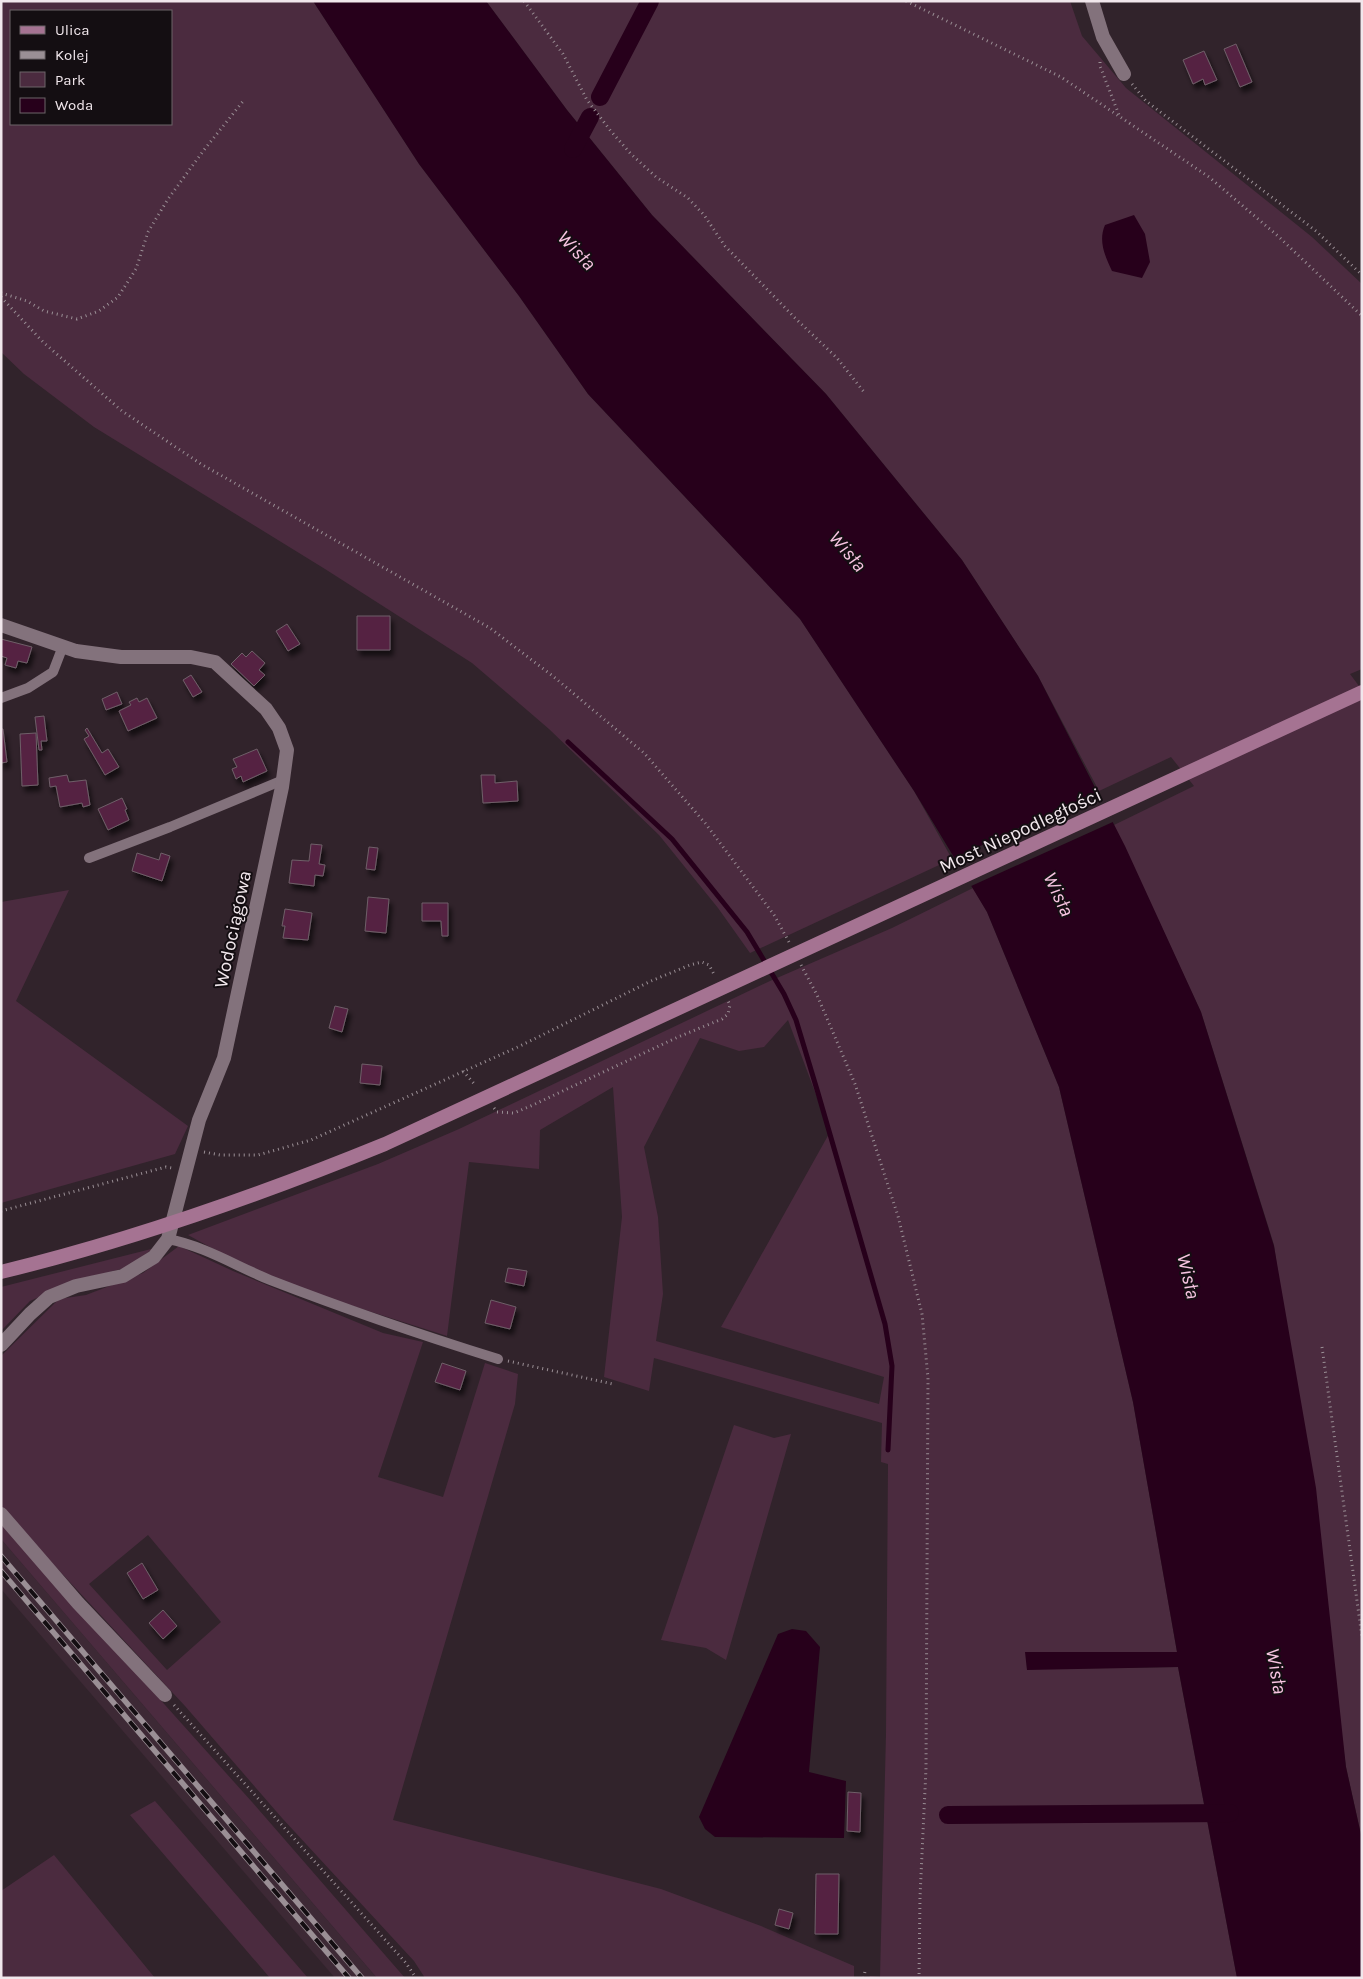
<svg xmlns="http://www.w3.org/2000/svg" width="1363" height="1979" font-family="Karla,sans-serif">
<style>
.built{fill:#3d2935}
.green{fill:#4b2b3f;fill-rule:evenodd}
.water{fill:#27001b}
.pier{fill:#31232b}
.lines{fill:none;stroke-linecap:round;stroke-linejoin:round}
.stream{stroke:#27001b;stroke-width:5}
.canal{stroke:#27001b;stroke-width:18}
.building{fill:#542343;stroke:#6f5f68;filter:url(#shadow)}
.path{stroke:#9a8f95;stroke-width:3;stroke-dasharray:1 4;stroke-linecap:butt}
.service{stroke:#83727c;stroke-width:10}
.minor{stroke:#83727c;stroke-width:14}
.secondary{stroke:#a57392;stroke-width:14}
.rail-casing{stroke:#9a8f95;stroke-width:5.5}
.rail{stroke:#140e12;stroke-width:4;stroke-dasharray:11;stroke-linecap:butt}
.labels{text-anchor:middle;stroke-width:4;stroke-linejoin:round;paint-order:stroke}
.street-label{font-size:19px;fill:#f1e7ec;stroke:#140e12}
.water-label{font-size:20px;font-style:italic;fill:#f7c4e1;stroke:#140e12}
</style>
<defs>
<filter id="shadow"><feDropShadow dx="3" dy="5.5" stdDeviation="2.5" flood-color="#0009"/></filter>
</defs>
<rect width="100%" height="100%" fill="#31232b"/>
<path class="built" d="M 1,1539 L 377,1978 L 335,1978 L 1,1589 Z"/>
<path class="green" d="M 1,1 L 313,1 L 419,164 L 519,296 L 588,394 L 800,619 L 914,791 L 952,859 L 750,953 L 718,908 L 659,835 L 549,729 L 472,663 L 325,569 L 94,427 L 24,374 L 1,352 ZM 11,11 L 171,11 L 171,124 L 11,124 Z
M 486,1 L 1070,1 L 1082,36 L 1126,88 L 1312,237 L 1362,284 L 1362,669 L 1350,674 L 1362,690 L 1362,1839 L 1346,1767 L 1274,1245 L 1201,1012 L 1114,825 L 1194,786 L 1171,757 L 1099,791 L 1038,676 L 962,560 L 826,394 L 652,215 L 567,110 Z
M 973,888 L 987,912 L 1059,1087 L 1133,1402 L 1177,1652 L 1026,1652 L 1027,1669 L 1178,1667 L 1237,1978 L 869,1978 L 870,1976 L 880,1977 L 886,1734 L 888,1464 L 881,1462 L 882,1423 L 654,1358 L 649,1391 L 604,1377 L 622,1217 L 613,1087 L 540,1130 L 539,1169 L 469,1162 L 447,1336 L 268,1279 L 188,1235 L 378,1164 L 459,1129 L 770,981 L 892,928 ZM 788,1020 L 830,1132 L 721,1327 L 884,1377 L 879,1404 L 656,1341 L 663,1294 L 658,1217 L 644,1147 L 700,1038 L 739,1051 L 764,1047 Z
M 69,890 L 16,1001 L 188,1126 L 175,1154 L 1,1203 L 1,902 Z
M 179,1246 L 233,1271 L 383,1333 L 423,1342 L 378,1477 L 443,1497 L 485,1363 L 518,1374 L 515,1404 L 393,1820 L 661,1889 L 761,1926 L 854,1966 L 854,1978 L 425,1978 L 414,1961 L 282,1818 L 185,1706 L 1,1508 L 1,1356 L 59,1299 L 86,1295 L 143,1273 ZM 148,1535 L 221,1622 L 167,1670 L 89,1584 Z
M 155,1248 L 125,1268 L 75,1281 L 30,1301 L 1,1331 L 1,1287 Z
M 734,1425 L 774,1438 L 791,1434 L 726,1660 L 706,1648 L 661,1640 Z
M 1,1522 L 252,1802 L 405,1978 L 377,1978 L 1,1539 Z
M 155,1801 L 308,1978 L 270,1978 L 130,1815 Z
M 54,1855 L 155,1978 L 1,1978 L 1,1891 Z"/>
<path class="water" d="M 313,1 L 486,1 L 567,110 L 652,215 L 826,394 L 962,560 L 1038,676 L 1125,846 L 1201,1012 L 1274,1246 L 1316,1488 L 1346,1767 L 1362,1839 L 1362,1978 L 1237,1978 L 1178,1667 L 1027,1670 L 1025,1652 L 1177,1652 L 1133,1402 L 1059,1087 L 987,912 L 914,791 L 800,619 L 588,394 L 519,296 L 419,164 Z
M 1134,215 L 1145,234 L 1150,262 L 1142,278 L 1112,271 C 1105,256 1098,241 1105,225 Z
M 792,1629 L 806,1631 L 820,1647 L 809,1772 L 846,1781 L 844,1838 L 715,1837 L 705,1829 L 699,1817 L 778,1634 Z"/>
<path class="pier" d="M 1099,791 L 1115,821 L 969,887 L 952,859 Z"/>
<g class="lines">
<path class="stream" d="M 568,742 L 672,839 L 747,932 L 784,994 L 796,1020 L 818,1093 L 885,1324 L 892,1366 L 888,1450"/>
<path class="canal" d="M 600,97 L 650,1
M 573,149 L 590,117
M 948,1815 L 1230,1813"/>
</g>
<path class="building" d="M 1236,44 L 1252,82 L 1240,87 L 1224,49 Z
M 1204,51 L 1217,80 L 1205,85 L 1203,79 L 1193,84 L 1183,60 Z
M 357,616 L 390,616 L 390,650 L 357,650 Z
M 287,624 L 300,644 L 288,651 L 276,631 Z
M 1,639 L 32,647 L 27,663 L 18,661 L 16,668 L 5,665 L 7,658 L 1,656 Z
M 252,651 L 265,663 L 259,670 L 265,675 L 254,686 L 231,664 L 242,653 L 246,657 Z
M 191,675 L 202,692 L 193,697 L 183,680 Z
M 117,692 L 122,704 L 106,710 L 102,699 Z
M 137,698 L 139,702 L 147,698 L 157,718 L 128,731 L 119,711 L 131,705 L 129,702 Z
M 44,716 L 47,741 L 41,741 L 42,750 L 39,750 L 35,717 Z
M 87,728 L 102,753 L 108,749 L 119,767 L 105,775 L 84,739 L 89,736 L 85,730 Z
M 1,729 L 3,729 L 7,762 L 1,763 Z
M 36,733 L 38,785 L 22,786 L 20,734 Z
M 257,749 L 267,771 L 243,782 L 241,776 L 236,779 L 232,769 L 237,767 L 233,759 Z
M 67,775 L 69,782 L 86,780 L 90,805 L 83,807 L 82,803 L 60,807 L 56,786 L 50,787 L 49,778 Z
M 481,775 L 495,775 L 495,783 L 517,781 L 518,801 L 483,803 Z
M 122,798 L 127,809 L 125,810 L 129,820 L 108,830 L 98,809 Z
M 311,844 L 322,845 L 319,864 L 325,865 L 323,876 L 315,875 L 314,886 L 289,883 L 292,860 L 309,861 Z
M 369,847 L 378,848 L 375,870 L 366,869 Z
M 137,853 L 159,860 L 161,853 L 170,856 L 162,881 L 132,871 Z
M 368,897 L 389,899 L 386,933 L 365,931 Z
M 422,903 L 448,903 L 448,936 L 442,936 L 441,921 L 422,921 Z
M 285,909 L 312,913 L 308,940 L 283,938 L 285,926 L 282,926 Z
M 335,1006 L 348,1009 L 342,1032 L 329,1028 Z
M 362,1064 L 382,1066 L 380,1085 L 360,1083 Z
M 508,1268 L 527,1271 L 524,1286 L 505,1282 Z
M 491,1300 L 516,1307 L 510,1329 L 485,1323 Z
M 442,1363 L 466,1371 L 460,1390 L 435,1382 Z
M 142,1563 L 158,1590 L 143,1599 L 127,1573 Z
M 163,1610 L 177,1626 L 163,1639 L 149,1623 Z
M 848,1792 L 861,1793 L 860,1832 L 847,1831 Z
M 816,1874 L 839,1874 L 838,1934 L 815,1934 Z
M 779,1909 L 793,1913 L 789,1929 L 775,1925 Z"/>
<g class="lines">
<path class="path" d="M 524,1 L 563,54 L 587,100 L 610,130 L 631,154 L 656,177 L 688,198 L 704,215 L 725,246 L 795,318 L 837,358 L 864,392
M 906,1 L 1061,77 L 1209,177 L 1279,237 L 1362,316
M 1100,62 L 1100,66 L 1119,115
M 1132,84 L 1146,101 L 1316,231 L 1362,275
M 1,293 L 27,301 L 44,311 L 77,319 L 99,311 L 118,297 L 136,269 L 148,232 L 168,199 L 204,150 L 244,100
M 1,297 L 43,342 L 122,411 L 201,464 L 490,628 L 554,677 L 644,753 L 705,823 L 774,915 L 789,942
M 801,965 L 817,995 L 855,1084 L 898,1216 L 922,1314 L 928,1378 L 926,1768 L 920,1897 L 919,1978
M 463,1071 L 476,1086
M 494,1108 L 497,1112 L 514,1113 L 533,1105 L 678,1037 L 722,1019 L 728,1014 L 730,1005 L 728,1001
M 204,1152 L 220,1155 L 258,1155 L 311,1140 L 520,1046 L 651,981 L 690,965 L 702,962 L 709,965 L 715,976
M 1,1211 L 166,1167 L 172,1168
M 1322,1347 L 1362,1637
M 508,1361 L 613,1384
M 174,1705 L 406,1963 L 416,1978
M 864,1978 L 865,1971"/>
<path class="service" d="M 1,698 L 28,688 L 53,672 L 63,646
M 89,858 L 170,827 L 283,780
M 168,1239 C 204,1246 236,1266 270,1280 C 345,1309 421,1335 498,1359"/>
<path class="minor" d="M 1092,1 L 1103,37 L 1124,74
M 1,625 L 76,651 L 121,657 L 191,657 L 215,662 L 266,709 L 279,728 L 287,750 L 282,787 L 224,1058 L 199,1120 L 168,1239 L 154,1257 L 123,1276 L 76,1286 L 49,1297 L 30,1314 L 1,1345
M 1,1514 L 78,1603 L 165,1695"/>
<path class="secondary" d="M 1,1272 C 133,1240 260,1195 385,1144 L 1362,692"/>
<g class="rail-casing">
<path id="rail" d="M 1,1556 L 362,1978
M 1,1571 L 349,1978"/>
</g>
<use href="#rail" class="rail"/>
</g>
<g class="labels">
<g class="street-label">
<text transform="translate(1020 830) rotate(-25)" y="7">Most Niepodległości</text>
<text transform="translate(232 929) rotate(-78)" y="7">Wodociągowa</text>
</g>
<g class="water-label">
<text transform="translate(577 250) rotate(47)" y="7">Wisła</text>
<text transform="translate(848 551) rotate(50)" y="7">Wisła</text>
<text transform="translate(1059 894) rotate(65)" y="7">Wisła</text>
<text transform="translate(1189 1276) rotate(77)" y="7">Wisła</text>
<text transform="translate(1277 1671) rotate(80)" y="7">Wisła</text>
</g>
</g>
<rect width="1363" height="1979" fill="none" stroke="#f1e7ec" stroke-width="5"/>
<rect x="10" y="10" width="162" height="115" fill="#140e12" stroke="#6c6569"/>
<rect x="20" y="26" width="25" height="8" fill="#a57392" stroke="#6c6569"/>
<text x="55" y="35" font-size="15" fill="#f1e7ec">Ulica</text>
<rect x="20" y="51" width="25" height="8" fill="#9a8f95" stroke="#6c6569"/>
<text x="55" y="60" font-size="15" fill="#f1e7ec">Kolej</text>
<rect x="20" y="72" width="25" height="15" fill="#4b2b3f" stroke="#6c6569"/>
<text x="55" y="85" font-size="15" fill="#f1e7ec">Park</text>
<rect x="20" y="98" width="25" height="15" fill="#27001b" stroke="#6c6569"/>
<text x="55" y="110" font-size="15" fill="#f1e7ec">Woda</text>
</svg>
